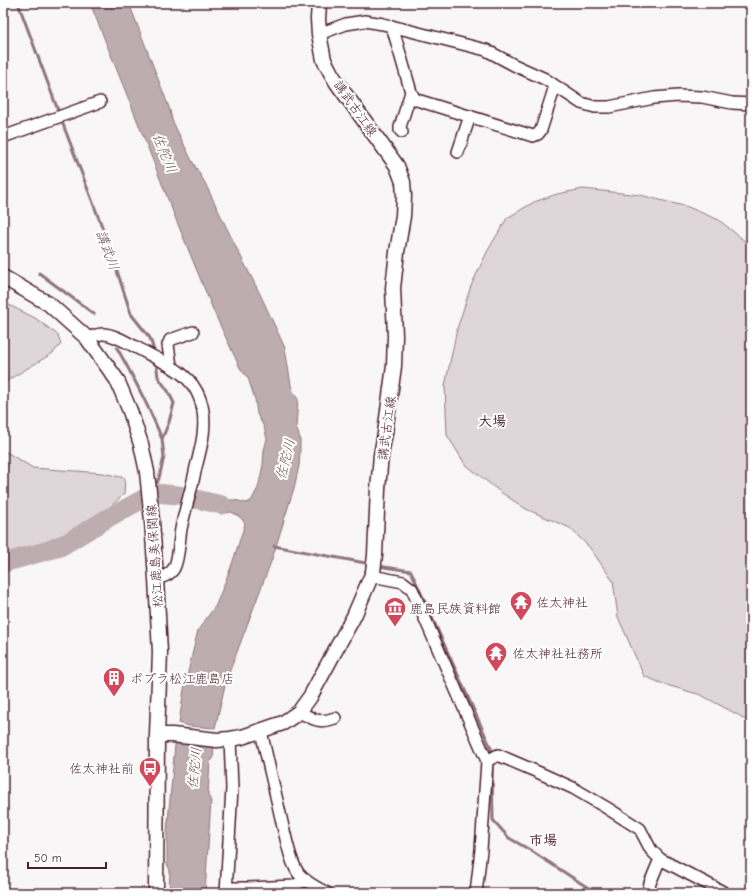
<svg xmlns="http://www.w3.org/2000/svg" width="754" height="896" font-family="'Comic Neue','Klee One',sans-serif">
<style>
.green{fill:#ded6d9;stroke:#947a82}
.water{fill:#bdadb0;stroke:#8f747b}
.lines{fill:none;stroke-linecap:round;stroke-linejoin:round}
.stream{stroke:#8f747b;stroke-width:3}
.river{stroke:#bdadb0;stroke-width:19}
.minor-casing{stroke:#4a1f2b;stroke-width:14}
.major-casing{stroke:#4a1f2b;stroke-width:17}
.minor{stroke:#fff;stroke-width:11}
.major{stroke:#fff;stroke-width:14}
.labels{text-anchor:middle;stroke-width:4;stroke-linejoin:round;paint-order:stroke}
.street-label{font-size:13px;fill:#4a1f2b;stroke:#fff}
.poi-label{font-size:13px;fill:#4a1f2b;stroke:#fff;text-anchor:start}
.water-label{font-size:14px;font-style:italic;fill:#72515a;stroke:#fff}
.neighbourhood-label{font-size:14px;font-weight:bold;fill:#4a1f2b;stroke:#fff}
</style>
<rect width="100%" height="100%" fill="#f8f6f7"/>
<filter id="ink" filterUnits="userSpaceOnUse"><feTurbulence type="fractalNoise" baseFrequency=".025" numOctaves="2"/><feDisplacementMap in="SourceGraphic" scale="8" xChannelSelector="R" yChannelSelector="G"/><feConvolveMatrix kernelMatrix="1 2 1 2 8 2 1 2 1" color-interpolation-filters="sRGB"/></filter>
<g filter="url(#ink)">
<path class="green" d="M 583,189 L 640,195 L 688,207 L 719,220 L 751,246 L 751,724 L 740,716 L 701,695 L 663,684 L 644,676 L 618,617 L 613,581 L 590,548 L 570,528 L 526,509 L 499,491 L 465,464 L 447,435 L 445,386 L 457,329 L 471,286 L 487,252 L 507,218 L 534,202 L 557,194 Z
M 3,302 L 35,318 L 58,335 L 61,344 L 53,353 L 8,380 L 3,385 Z
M 3,450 L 33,468 L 103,473 L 125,478 L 124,494 L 109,508 L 86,525 L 34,547 L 3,555 Z"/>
<path class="water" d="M 90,3 L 129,3 L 170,110 L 172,120 L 192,161 L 205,183 L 235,245 L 260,294 L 285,348 L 291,385 L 294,394 L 298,399 L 296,427 L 300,438 L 300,451 L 299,466 L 294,488 L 272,559 L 226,681 L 215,728 L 189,726 L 179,723 L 184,689 L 198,630 L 216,605 L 231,567 L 245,524 L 242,519 L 237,515 L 231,512 L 226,513 L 218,511 L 196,503 L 198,493 L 225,500 L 235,500 L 246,503 L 251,501 L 258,488 L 263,465 L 264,450 L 267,439 L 264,427 L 257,414 L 255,399 L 248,378 L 240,368 L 214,312 L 177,222 L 133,110 Z
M 179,743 L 214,746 L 213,759 L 212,760 L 210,761 L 208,796 L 211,800 L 205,893 L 169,893 L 170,870 L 167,864 L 167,832 L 175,745 Z"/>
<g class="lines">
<path class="stream" d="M 18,3 L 59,113
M 61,119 L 106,237 L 131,314 L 150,338 L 155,354
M 39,273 L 94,314
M 117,348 C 134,378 149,407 162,439
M 154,491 L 159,478 L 164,457 L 162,439 L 169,422 L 174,403 L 168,391 L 158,377 L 156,361
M 274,546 L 371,564
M 378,566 L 411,571 L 491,748 L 492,755
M 492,763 L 493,820 L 509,838 L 530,850 L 596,893"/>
<path class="river" d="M 3,563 L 60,547 L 108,518 L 154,493 L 178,495 L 222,505"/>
<g class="minor-casing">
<path id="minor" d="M 392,26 L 411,92 L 414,98 L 417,100 L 533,136 L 538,134 L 541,130 L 555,86
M 319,34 L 346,24 L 365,21 L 383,24 L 486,50 L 514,65 L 545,79 L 581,103 L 595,107 L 609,107 L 654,98 L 678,96 L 702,97 L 732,103 L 751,104
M 402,132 L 400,130 L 400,127 L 411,92
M 3,137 L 100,102
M 458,152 L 470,116
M 87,338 C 92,337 97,334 102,334 C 113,333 133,346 143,351 C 166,364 191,373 200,399 C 208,421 202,445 196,467 C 192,488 185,509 181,529 C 179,540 179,559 174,568 C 170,575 163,577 156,579
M 171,366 L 168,345 L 170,340 L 193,332
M 372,576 L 403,582 L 412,589 L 487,761
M 299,712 C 314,719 318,724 335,718
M 261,731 C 268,763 276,795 283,827 C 287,841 290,862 299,874 C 306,882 317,888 327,893
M 226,888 L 247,888 L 293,886 L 306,880
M 226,893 L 232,788 L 230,739
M 476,893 L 481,850 L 487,761 L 498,755 L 533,770 L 573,788 L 607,808 L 640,829 L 651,850 L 660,859
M 648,893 L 650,883 L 660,859 L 725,893"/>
</g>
<g class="major-casing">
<path id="major" d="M 3,277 L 49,304 L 87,338 L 117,380 L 130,411 L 141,444 L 147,472 L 152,521 L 156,579 L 160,652 L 157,735 L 156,893
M 157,735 L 172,735 L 217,740 L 230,739 L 242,737 L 283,723 L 299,712 L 310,697 L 354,616 L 373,572 L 375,555 L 378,489 L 381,455 L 385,433 L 394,366 L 395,336 L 393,288 L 397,252 L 403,216 L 404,196 L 403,182 L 397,166 L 337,83 L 331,73 L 324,60 L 319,34 L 318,19 L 319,3"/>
</g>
<use href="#minor" class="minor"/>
<use href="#major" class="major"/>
</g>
</g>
<defs>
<g id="temple-pin" transform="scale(1.15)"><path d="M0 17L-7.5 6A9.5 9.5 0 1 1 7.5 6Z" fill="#d1495b" stroke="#fff"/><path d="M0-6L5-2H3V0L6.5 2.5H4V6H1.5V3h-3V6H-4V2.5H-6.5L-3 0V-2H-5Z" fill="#fff"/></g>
<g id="museum-pin" transform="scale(1.15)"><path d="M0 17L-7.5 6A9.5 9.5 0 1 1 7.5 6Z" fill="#d1495b" stroke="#fff"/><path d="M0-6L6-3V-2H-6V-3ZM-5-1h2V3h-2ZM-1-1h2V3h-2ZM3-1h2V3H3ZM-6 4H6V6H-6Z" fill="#fff"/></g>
<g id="building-pin" transform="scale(1.15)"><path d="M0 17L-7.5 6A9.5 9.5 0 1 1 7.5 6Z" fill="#d1495b" stroke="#fff"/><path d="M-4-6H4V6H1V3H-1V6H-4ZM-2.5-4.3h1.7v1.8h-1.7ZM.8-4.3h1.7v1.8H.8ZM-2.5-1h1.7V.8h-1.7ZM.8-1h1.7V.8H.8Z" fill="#fff"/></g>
<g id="bus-pin" transform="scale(1.15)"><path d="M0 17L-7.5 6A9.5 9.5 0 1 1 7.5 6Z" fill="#d1495b" stroke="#fff"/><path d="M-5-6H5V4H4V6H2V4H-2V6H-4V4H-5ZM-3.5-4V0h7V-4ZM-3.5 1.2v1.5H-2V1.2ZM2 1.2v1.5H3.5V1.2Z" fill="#fff"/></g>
</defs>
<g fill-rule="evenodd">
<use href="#temple-pin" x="521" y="602"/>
<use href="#museum-pin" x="395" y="608"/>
<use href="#temple-pin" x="496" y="653"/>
<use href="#building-pin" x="114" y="678"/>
<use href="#bus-pin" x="150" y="768"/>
</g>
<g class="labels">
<g class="street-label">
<text transform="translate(356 108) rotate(55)" y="5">講武古江線</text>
<text transform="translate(386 428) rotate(-82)" y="5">講武古江線</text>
<text transform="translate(154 556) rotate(-94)" y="5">松江鹿島美保関線</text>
</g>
<g class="poi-label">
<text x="536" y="607">佐太神社</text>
<text x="410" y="613">鹿島民族資料館</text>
<text x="512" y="658">佐太神社社務所</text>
<text x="130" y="683">ポプラ松江鹿島店</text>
<text x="134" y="773" text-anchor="end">佐太神社前</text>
</g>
<g class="water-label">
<text transform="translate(165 153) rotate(68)" y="5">佐陀川</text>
<text transform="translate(108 250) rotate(70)" y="5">講武川</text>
<text transform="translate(285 459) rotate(-76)" y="5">佐陀川</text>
<text transform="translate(194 768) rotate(-84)" y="5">佐陀川</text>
</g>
<g class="neighbourhood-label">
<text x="492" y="426">大場</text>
<text x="543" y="845">市場</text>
</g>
</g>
<rect width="754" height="896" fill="none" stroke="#fff" stroke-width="16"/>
<rect x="8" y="8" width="738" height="880" fill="none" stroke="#4a1f2b" stroke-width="1.5" filter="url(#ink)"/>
<path d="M28 862v6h78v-6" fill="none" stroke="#4a1f2b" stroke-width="2"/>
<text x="34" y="862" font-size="12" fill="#4a1f2b" stroke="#ffffff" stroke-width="3" paint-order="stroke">50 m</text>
</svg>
